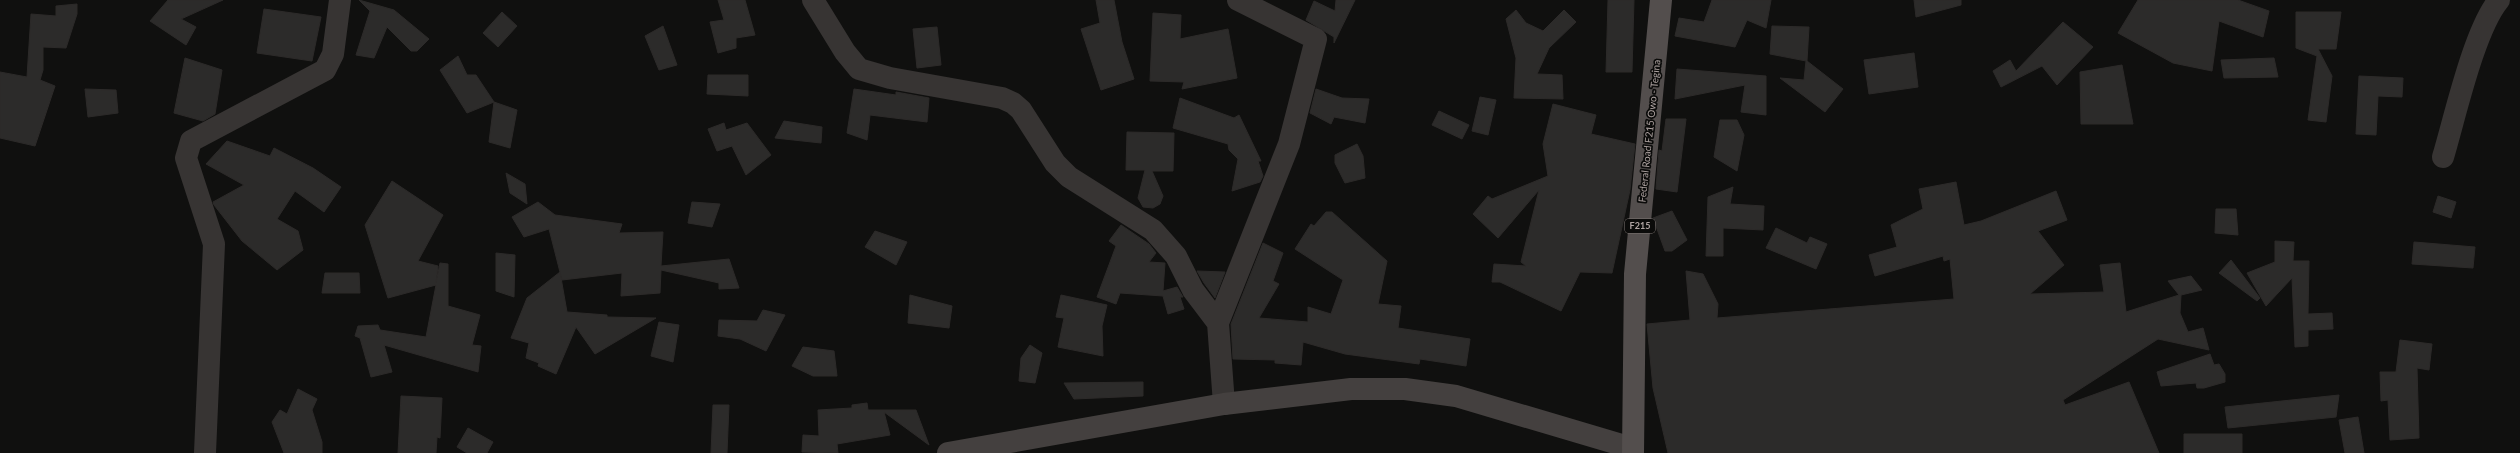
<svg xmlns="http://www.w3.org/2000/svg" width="2520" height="453" font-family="Lato,sans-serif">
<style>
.building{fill:#2c2b2a;stroke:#2c2a29}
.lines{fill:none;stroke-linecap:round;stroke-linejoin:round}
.minor{stroke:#373433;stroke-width:22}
.secondary{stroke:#44403f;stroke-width:22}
.primary{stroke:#534e4d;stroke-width:22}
.labels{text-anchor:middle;stroke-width:3.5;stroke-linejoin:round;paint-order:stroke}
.shield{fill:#0b0b0a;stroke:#7e7674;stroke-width:1}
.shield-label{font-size:9px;font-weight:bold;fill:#afa4a2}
.street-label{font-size:10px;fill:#afa4a2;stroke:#0b0b0a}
</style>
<rect width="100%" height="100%" fill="#10100f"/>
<path class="building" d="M 168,0 L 223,0 L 181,19 L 196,27 L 186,45 L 150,21 Z
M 359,0 L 394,10 L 429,39 L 417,51 L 411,51 L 387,27 L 374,58 L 356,55 L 370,11 Z
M 718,0 L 745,0 L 755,35 L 736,38 L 736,48 L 718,53 L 710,22 L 724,20 Z
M 1096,0 L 1114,0 L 1122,42 L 1134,79 L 1101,90 L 1081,29 L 1100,23 Z
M 1336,0 L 1355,0 L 1334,43 L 1334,37 L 1306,20 L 1314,1 L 1335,11 Z
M 1608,0 L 1634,0 L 1632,72 L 1606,72 Z
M 1712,0 L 1771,0 L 1766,28 L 1747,20 L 1735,47 L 1675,36 L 1679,18 L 1704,22 Z
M 1914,0 L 1961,0 L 1961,5 L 1916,17 Z
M 2138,0 L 2238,0 L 2269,11 L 2263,37 L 2219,21 L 2212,71 L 2173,63 L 2118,33 Z
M 77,4 L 77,14 L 66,48 L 43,47 L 43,70 L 40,80 L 55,86 L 35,146 L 0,138 L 0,72 L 27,77 L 31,14 L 56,16 L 56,6 Z
M 264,9 L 321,17 L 312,61 L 257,53 Z
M 1516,10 L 1526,23 L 1543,31 L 1564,10 L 1576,22 L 1549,48 L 1537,74 L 1562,75 L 1563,99 L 1514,98 L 1516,58 L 1506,19 Z
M 502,12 L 517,26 L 498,47 L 483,33 Z
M 2296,12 L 2341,12 L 2336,49 L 2318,49 L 2332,76 L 2326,122 L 2308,120 L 2317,56 L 2296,48 Z
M 1153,13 L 1181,15 L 1180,39 L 1228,29 L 1237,78 L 1182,89 L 1184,82 L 1150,81 Z
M 2063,22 L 2093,47 L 2057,85 L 2042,66 L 2001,87 L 1993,71 L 2010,60 L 2016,71 Z
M 663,26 L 677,65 L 659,70 L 645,36 Z
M 1772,26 L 1809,27 L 1807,61 L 1843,89 L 1825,112 L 1780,78 L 1804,80 L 1806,61 L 1770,54 Z
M 937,27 L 941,65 L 917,68 L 913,29 Z
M 1914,53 L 1918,87 L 1869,94 L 1864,60 Z
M 458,56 L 467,75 L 476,75 L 494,102 L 467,113 L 440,70 Z
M 185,58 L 222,70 L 215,114 L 203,121 L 174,113 Z
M 2274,58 L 2278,77 L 2224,78 L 2221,60 Z
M 2122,65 L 2133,124 L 2081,124 L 2080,72 Z
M 1677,69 L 1766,76 L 1766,115 L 1741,112 L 1745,85 L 1675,99 Z
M 708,75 L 748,75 L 748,96 L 707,94 Z
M 2359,76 L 2403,78 L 2402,97 L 2378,96 L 2376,135 L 2356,134 Z
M 85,89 L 116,90 L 118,113 L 88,117 Z
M 854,89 L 896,95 L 896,92 L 929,98 L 927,122 L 870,115 L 867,140 L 847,133 Z
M 1316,89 L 1342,98 L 1369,99 L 1365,123 L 1334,117 L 1331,124 L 1310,113 Z
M 1480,97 L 1496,100 L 1488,135 L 1472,131 Z
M 1180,98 L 1234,118 L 1239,115 L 1261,161 L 1258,161 L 1263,176 L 1260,182 L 1232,191 L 1238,159 L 1229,150 L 1228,144 L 1173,128 Z
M 494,102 L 517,110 L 510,148 L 489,142 Z
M 1553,104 L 1596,115 L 1591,134 L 1635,144 L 1630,190 L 1612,273 L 1580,272 L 1561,311 L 1500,282 L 1492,282 L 1494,264 L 1526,266 L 1521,262 L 1539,190 L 1498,238 L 1473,214 L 1488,196 L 1492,199 L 1548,176 L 1543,144 Z
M 1439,111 L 1469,125 L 1462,139 L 1432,125 Z
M 1666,119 L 1686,119 L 1677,192 L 1656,189 L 1659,150 L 1662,151 Z
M 1720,120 L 1737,120 L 1744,135 L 1737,171 L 1714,157 Z
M 784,121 L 822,127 L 821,143 L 775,138 Z
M 724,123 L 726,130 L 747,123 L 771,155 L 746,175 L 732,146 L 717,151 L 708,129 Z
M 1127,132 L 1174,133 L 1173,171 L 1152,171 L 1163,196 L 1160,204 L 1153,208 L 1143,207 L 1138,198 L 1145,170 L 1126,170 Z
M 227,141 L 270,156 L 274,148 L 313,168 L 341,187 L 324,212 L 295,191 L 277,219 L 298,231 L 303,250 L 277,270 L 242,241 L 214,205 L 213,202 L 244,185 L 206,164 Z
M 1357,144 L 1363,156 L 1365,178 L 1345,183 L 1335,163 L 1335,155 Z
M 506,173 L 525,184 L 527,204 L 510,193 Z
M 392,181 L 443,215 L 418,261 L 438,266 L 436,283 L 440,263 L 448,264 L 448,306 L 480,315 L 472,345 L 481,346 L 478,372 L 384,345 L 392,372 L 371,377 L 360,338 L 355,336 L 358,326 L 378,325 L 380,330 L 426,337 L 436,285 L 388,298 L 365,225 Z
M 1956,182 L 1964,225 L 1981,221 L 2056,191 L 2067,220 L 2038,231 L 2064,265 L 2030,294 L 2104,292 L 2100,265 L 2120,263 L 2126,312 L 2179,295 L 2168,281 L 2191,276 L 2202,290 L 2181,295 L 2180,313 L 2188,332 L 2203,328 L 2209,350 L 2158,339 L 2063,400 L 2065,405 L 2129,382 L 2159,453 L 1668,453 L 1653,388 L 1647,324 L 1690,320 L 1686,271 L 1703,274 L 1718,304 L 1717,318 L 1954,299 L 1950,259 L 1944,261 L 1943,256 L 1875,276 L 1869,255 L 1897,247 L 1891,225 L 1923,209 L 1919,189 Z
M 1733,187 L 1730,204 L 1764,206 L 1763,230 L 1723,228 L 1723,256 L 1706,256 L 1708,197 Z
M 2438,196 L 2456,202 L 2451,218 L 2433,212 Z
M 538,202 L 555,215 L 622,224 L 619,233 L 663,232 L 661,266 L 729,259 L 739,288 L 719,289 L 719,283 L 661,270 L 660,293 L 621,296 L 622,273 L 562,280 L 549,229 L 524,237 L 512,217 Z
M 692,202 L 720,204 L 712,227 L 688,223 Z
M 2216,209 L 2236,209 L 2238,235 L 2215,233 Z
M 1672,211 L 1687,240 L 1672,251 L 1665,251 L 1653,218 Z
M 1326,212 L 1332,212 L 1387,261 L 1378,304 L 1401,306 L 1398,328 L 1470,339 L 1466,366 L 1420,359 L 1419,364 L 1345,354 L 1303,342 L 1301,365 L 1275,363 L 1275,360 L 1233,359 L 1231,324 L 1263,243 L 1283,253 L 1273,281 L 1279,284 L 1259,318 L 1308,322 L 1308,307 L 1331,314 L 1343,280 L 1295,249 L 1311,224 L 1314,226 Z
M 1121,225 L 1149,244 L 1156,253 L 1149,262 L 1165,263 L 1163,291 L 1177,287 L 1183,297 L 1180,297 L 1184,309 L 1168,314 L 1163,296 L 1120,293 L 1116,304 L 1097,297 L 1116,246 L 1109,241 Z
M 1776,228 L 1807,243 L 1810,237 L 1827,244 L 1816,269 L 1766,248 Z
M 875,231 L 907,242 L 896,265 L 865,247 Z
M 2275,241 L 2294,242 L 2293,261 L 2309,261 L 2308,314 L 2332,313 L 2333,329 L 2308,330 L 2308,346 L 2295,347 L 2292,278 L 2266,306 L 2247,273 L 2275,262 Z
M 2414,242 L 2475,247 L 2473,268 L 2412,264 Z
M 496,253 L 515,255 L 514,297 L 496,291 Z
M 2231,260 L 2260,298 L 2257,301 L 2219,273 Z
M 1197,271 L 1225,272 L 1215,298 L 1204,283 Z
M 560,272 L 567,312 L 607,315 L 607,317 L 656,318 L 595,354 L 576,327 L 556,374 L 538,366 L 539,363 L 526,358 L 529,343 L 511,338 L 527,298 Z
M 325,273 L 359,273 L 360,293 L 322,293 Z
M 910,295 L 952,306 L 949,328 L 908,323 Z
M 1061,295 L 1107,305 L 1102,326 L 1103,356 L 1058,347 L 1064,318 L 1056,317 Z
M 763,310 L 785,315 L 766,351 L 740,339 L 718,336 L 719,320 L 757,321 Z
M 659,322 L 679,325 L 673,362 L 651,356 Z
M 2400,340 L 2432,344 L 2429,370 L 2417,368 L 2419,438 L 2390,440 L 2388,400 L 2381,401 L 2380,372 L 2396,372 Z
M 1030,345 L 1042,353 L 1035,383 L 1019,381 L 1021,358 Z
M 803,347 L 834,351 L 837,376 L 813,376 L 792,366 Z
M 2210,354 L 2214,365 L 2219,364 L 2225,374 L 2225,382 L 2204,388 L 2197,388 L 2196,383 L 2161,386 L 2157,372 Z
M 1143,382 L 1143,396 L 1074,399 L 1064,383 Z
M 298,389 L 317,399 L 312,410 L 322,442 L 322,453 L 284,453 L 272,422 L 280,410 L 287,414 Z
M 2339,395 L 2336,417 L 2228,428 L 2225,407 Z
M 401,396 L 442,398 L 440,438 L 437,437 L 436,453 L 398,453 Z
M 867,403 L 868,410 L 916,410 L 929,445 L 884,412 L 890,435 L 837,444 L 838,453 L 802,452 L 803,435 L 819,436 L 818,410 L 852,408 L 852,405 Z
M 713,405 L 729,405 L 727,453 L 711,453 Z
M 2358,417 L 2364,453 L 2345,453 L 2339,420 Z
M 468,428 L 493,442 L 487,453 L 467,453 L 457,447 Z
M 2184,434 L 2242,434 L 2242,453 L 2184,453 Z"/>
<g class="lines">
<path class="minor" d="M 813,0 L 845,52 L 859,69 L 890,78 L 1002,98 L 1013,103 L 1021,110 L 1055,163 L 1069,177 L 1153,230 L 1176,256 L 1193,290 L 1218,323 L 1224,404
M 2443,157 C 2455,117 2474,30 2499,0
M 1218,323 L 1289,144 L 1316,39 L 1238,0
M 205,453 L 214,244 L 186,158 L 191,141 L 325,70 L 333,54 L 340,0"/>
<path class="secondary" d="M 948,453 L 1224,404 L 1351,389 L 1405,389 L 1456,396 L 1632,448"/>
<path class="primary" d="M 1633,453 L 1635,274 L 1661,0"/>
</g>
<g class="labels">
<rect class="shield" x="1625" y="219" width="30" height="14" rx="3"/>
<g class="shield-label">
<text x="1640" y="229">F215</text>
</g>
<g class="street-label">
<text transform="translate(1649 131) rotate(-84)" y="4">Federal Road F215 Owo - Tegina</text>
</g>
</g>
</svg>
